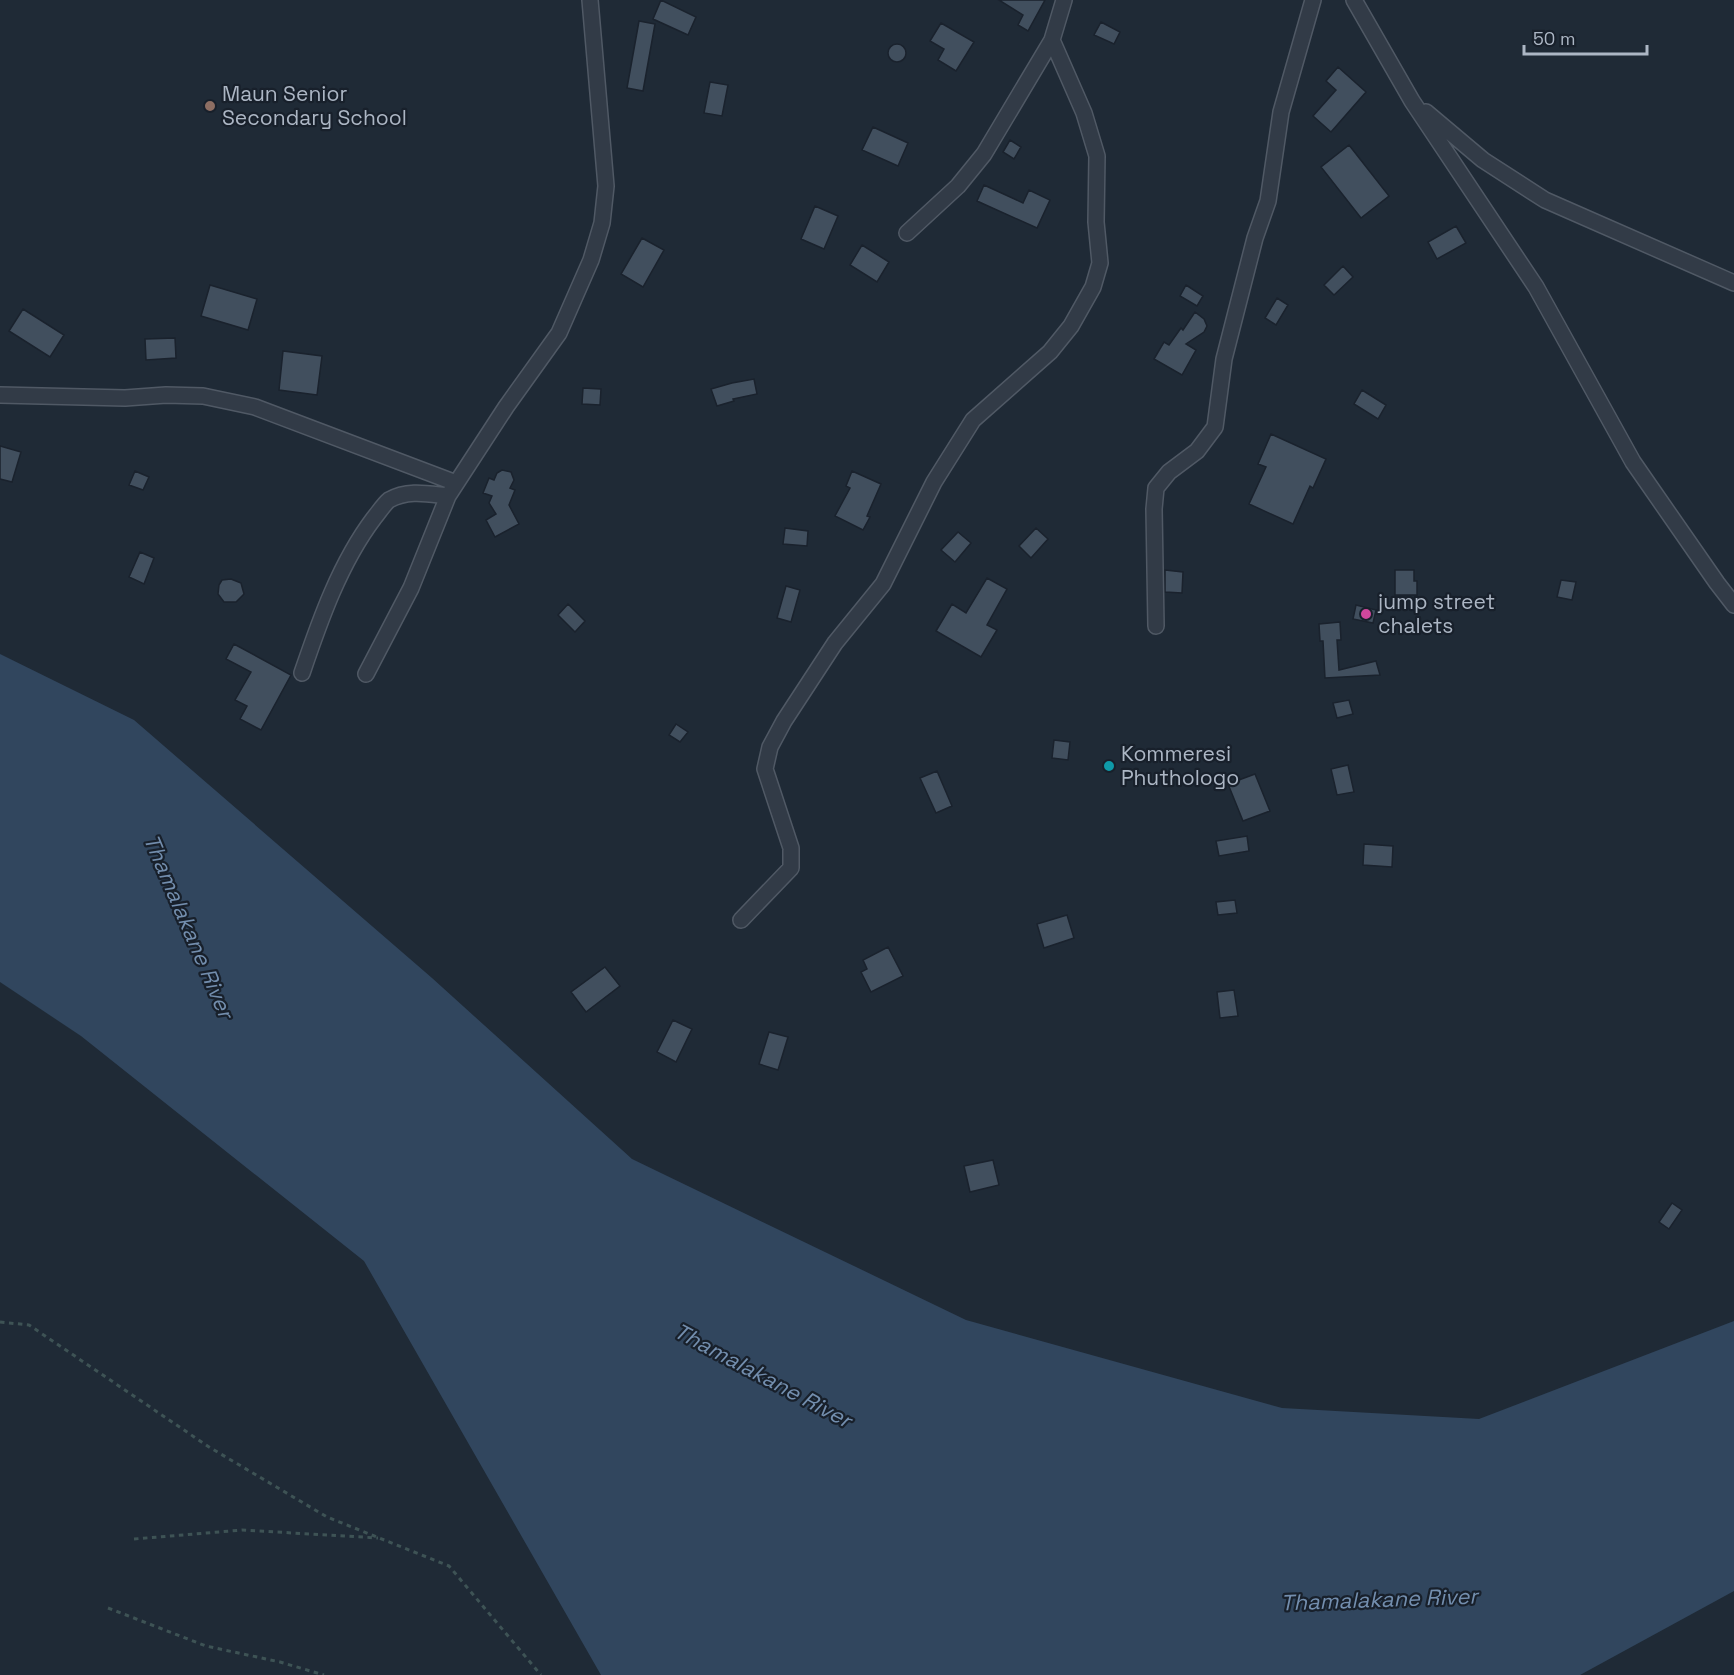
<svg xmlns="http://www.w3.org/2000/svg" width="1734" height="1675" font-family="'Space Grotesk',sans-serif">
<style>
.water{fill:#31465e}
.building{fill:#414f5e;stroke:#1a222d;stroke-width:1.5}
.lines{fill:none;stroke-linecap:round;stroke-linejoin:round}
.minor-casing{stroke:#505965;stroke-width:18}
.path{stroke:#3e5355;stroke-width:3;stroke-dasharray:4.5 4.5;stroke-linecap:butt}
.minor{stroke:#323b47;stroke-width:15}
.education-dot{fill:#8d6e63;stroke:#18202b;stroke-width:2}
.hotel-dot{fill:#d1479c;stroke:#18202b;stroke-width:2}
.culture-dot{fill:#0f9aa8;stroke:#18202b;stroke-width:2}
.labels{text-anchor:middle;stroke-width:4.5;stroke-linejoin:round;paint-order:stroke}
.poi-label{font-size:21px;fill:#acb6c4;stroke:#18202b;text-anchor:start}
.water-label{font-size:22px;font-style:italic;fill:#738eae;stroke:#18202b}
</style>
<rect width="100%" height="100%" fill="#1f2a36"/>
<path class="water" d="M 0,654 L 134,720 L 432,978 L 632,1159 L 966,1320 L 1282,1408 L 1479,1419 L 1734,1321 L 1734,1591 L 1580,1675 L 601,1675 L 364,1261 L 81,1036 L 0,982 Z"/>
<path class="building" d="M 661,0 L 696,17 L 688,35 L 653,19 Z
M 999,0 L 1045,0 L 1028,31 L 1018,25 L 1023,15 Z
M 639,21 L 655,24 L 643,91 L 627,88 Z
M 1101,22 L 1120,32 L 1114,44 L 1094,35 Z
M 941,23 L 974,42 L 956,71 L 938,60 L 944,49 L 930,41 Z
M888 53a9 9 0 1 1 18 0a9 9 0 1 1-18 0Z
M 1338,67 L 1366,92 L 1331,132 L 1313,116 L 1336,90 L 1326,81 Z
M 710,82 L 728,85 L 722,116 L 704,113 Z
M 873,127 L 908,143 L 898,166 L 862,150 Z
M 1010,140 L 1021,147 L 1014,159 L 1003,152 Z
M 1349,145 L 1389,196 L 1361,218 L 1321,167 Z
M 984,185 L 1023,203 L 1029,190 L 1050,200 L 1037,228 L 977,201 Z
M 815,206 L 838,216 L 824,249 L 801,239 Z
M 1456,226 L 1466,243 L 1437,259 L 1428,242 Z
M 642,238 L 664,250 L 643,287 L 621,274 Z
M 862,245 L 889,262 L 877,282 L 850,265 Z
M 1343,266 L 1353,277 L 1334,295 L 1324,285 Z
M 210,285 L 257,299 L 248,330 L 201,316 Z
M 1186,285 L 1203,296 L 1197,306 L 1180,296 Z
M 1277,298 L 1288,305 L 1276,325 L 1265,318 Z
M 23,309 L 64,335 L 50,357 L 9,331 Z
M 1195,312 L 1204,319 L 1207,326 L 1204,332 L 1186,344 L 1196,350 L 1182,375 L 1154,359 L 1164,342 L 1169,345 L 1181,328 L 1183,330 Z
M 175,338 L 176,358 L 146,360 L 145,339 Z
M 283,351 L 322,356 L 317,395 L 279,390 Z
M 754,379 L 757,394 L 733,399 L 734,401 L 717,406 L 711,389 L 732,383 Z
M 583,388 L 601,389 L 600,405 L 582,404 Z
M 1362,390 L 1386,405 L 1378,419 L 1354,404 Z
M 1271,434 L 1326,459 L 1313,488 L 1310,486 L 1293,524 L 1249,504 L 1266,467 L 1258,464 Z
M 0,446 L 21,452 L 12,482 L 0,479 Z
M 502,470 L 511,472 L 514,480 L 510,488 L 515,490 L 509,505 L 519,524 L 495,537 L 486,520 L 496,514 L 489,503 L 492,496 L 483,493 L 489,478 L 494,480 L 497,473 Z
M 135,471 L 149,477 L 143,490 L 129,485 Z
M 852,471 L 881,484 L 867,516 L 870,517 L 863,530 L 835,516 L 850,488 L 846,486 Z
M 785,528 L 808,531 L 807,546 L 783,544 Z
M 1036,528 L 1048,539 L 1031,558 L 1019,546 Z
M 958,532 L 971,543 L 955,562 L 941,550 Z
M 140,552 L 154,558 L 144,584 L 129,577 Z
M 1165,570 L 1183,572 L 1182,593 L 1165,592 Z
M 1395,570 L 1414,570 L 1414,581 L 1417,581 L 1417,595 L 1395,595 Z
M 987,578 L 1007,589 L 987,625 L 997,630 L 981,657 L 936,631 L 952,604 L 966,613 Z
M 231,579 L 241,583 L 244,594 L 236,602 L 224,602 L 218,594 L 219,585 L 222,580 Z
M 1561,580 L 1576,582 L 1572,600 L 1557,597 Z
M 786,586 L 800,590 L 791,622 L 777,618 Z
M 568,604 L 585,621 L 575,632 L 558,615 Z
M 1356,605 L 1376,610 L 1373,623 L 1353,619 Z
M 1340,622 L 1341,640 L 1337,640 L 1339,670 L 1376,661 L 1380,675 L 1325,678 L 1323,641 L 1320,641 L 1319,624 Z
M 234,644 L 291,675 L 261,730 L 240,719 L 247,706 L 235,700 L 251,672 L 226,659 Z
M 1349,700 L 1353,714 L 1337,718 L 1333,703 Z
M 676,724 L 688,732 L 680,742 L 669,735 Z
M 1054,740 L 1070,742 L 1068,760 L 1052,758 Z
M 1348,765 L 1354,792 L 1337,795 L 1331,769 Z
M 937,771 L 952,806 L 936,813 L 920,778 Z
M 1255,774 L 1270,811 L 1243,821 L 1228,784 Z
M 1247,836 L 1249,851 L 1219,856 L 1216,841 Z
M 1364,844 L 1393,846 L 1392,867 L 1363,865 Z
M 1235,900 L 1237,913 L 1218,915 L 1216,902 Z
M 1067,915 L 1074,938 L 1044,948 L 1037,924 Z
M 888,947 L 903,976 L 871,992 L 861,972 L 867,969 L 863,960 Z
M 605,967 L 620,986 L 586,1012 L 571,992 Z
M 1234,990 L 1238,1016 L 1220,1018 L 1217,992 Z
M 673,1020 L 692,1029 L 676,1062 L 657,1052 Z
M 769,1032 L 788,1037 L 778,1070 L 759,1064 Z
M 993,1160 L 999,1185 L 970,1192 L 964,1166 Z
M 1672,1203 L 1682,1210 L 1669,1229 L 1659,1222 Z"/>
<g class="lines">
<g class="minor-casing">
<path id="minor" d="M 1354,0 L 1412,101 L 1536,287 L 1633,462 L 1717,583 L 1734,605
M 1426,112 L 1483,160 L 1545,200 L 1734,283
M 907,233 L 958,186 L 984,154 L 1052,40 L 1064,0
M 0,395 L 125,398 L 166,395 L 203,396 L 255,407 L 456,483
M 1156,626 L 1154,509 L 1156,488 L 1169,472 L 1197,451 L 1215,427 L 1224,359 L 1255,238 L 1268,201 L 1281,112 L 1313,0
M 302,673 C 320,620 340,563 374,518 C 379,512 384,504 389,500 C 408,489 429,494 448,496
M 366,674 L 411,588 L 448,496 L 506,407 L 559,333 L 591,260 L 602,223 L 606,186 L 590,0
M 741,920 L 791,868 L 791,848 L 765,769 L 770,747 L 784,721 L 835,643 L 883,584 L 934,482 L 973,420 L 1050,352 L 1071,326 L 1093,287 L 1100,263 L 1096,222 L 1097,156 L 1084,113 L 1052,40"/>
</g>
<path class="path" d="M 0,1322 L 29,1325 L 209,1447 L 327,1517 L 449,1566 L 541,1675
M 134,1539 L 242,1530 L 378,1538
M 108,1608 L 206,1646 L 280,1662 L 324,1675"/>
<use href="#minor" class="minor"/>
</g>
<circle class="education-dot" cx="210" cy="106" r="6"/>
<circle class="hotel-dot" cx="1366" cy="614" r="6"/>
<circle class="culture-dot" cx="1109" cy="766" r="6"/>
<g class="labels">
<g class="poi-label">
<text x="222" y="101">Maun Senior<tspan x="222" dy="24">Secondary School</tspan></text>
<text x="1378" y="609">jump street<tspan x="1378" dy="24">chalets</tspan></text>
<text x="1121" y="761">Kommeresi<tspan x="1121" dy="24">Phuthologo</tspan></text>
</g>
<g class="water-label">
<text transform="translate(189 926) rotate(67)" y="8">Thamalakane River</text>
<text transform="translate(763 1375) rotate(28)" y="8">Thamalakane River</text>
<text transform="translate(1379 1599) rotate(-2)" y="8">Thamalakane River</text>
</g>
</g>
<path d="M1524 45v9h123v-9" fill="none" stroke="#acb6c4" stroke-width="3"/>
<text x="1533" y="45" font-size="18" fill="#acb6c4" stroke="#18202b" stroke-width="4.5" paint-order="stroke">50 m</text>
</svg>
